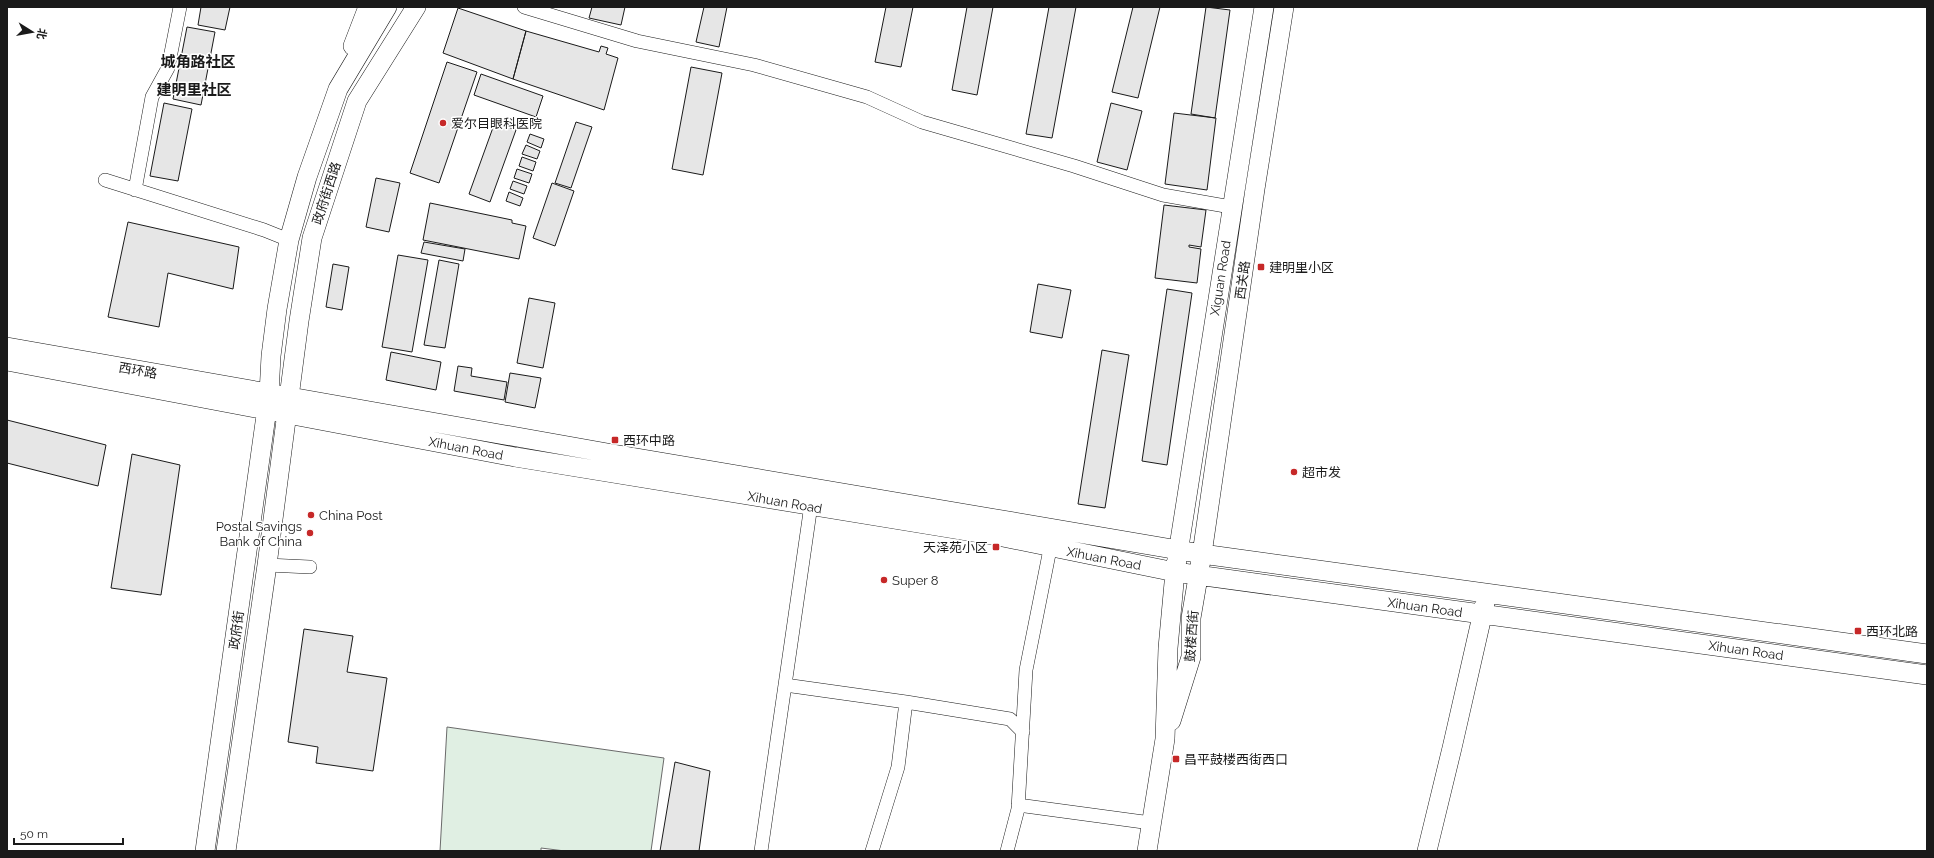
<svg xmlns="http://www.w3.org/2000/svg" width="1934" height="858" font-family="Raleway,'Noto Sans SC',sans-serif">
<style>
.green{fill:#e0efe3;stroke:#6a6a6a}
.building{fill:#e6e6e6;stroke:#1a1a1a}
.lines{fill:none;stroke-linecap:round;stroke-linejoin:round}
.street-casing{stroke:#1a1a1a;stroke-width:14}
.secondary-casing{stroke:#1a1a1a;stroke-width:20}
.street{stroke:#fff;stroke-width:13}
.secondary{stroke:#fff;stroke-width:19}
.poi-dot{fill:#c62828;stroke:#fff;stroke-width:1.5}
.labels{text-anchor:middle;stroke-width:3;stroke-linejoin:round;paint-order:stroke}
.poi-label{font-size:13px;fill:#1a1a1a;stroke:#fff;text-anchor:start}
.street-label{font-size:13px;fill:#1a1a1a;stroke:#fff}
.quarter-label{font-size:15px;font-weight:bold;fill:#1a1a1a;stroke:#fff}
</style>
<rect width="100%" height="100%" fill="#fff"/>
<path class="green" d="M 447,727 L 664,758 L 651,851 L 565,851 L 541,848 L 541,851 L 440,851 Z"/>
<path class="building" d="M 201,7 L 230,7 L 225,30 L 198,25 Z
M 592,7 L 625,7 L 621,25 L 589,18 Z
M 704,7 L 727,7 L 719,47 L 696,42 Z
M 886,7 L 913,7 L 901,67 L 875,62 Z
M 967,7 L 993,7 L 977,95 L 952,90 Z
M 1049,7 L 1076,7 L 1052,138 L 1026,134 Z
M 1133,7 L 1160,7 L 1138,98 L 1112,92 Z
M 1206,7 L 1230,10 L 1215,118 L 1191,114 Z
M 458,8 L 526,31 L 513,79 L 443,53 Z
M 187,27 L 215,32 L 201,105 L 173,99 Z
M 526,31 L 599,52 L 601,46 L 608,48 L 606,54 L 618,58 L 604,110 L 513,79 Z
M 447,62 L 477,72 L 439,183 L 410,173 Z
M 691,67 L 722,73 L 703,175 L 672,169 Z
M 481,74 L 543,96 L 536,117 L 474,95 Z
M 164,103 L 192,109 L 178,181 L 150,176 Z
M 1111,103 L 1142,111 L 1127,170 L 1097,162 Z
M 1174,113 L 1216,118 L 1207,190 L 1165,184 Z
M 495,122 L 516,130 L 490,202 L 469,194 Z
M 576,122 L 592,127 L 571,188 L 555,183 Z
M 530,134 L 544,139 L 541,148 L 527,142 Z
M 526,145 L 540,151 L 537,159 L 522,154 Z
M 522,157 L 536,162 L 533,171 L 519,166 Z
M 517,169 L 532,174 L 529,183 L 514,178 Z
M 376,178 L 400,183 L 389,232 L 366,227 Z
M 513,181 L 527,186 L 524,194 L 510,189 Z
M 552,183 L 574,191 L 555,246 L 533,238 Z
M 509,192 L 523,198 L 520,206 L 506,201 Z
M 430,203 L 512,220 L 512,223 L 526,226 L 519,259 L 423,240 Z
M 1164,205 L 1206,210 L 1201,247 L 1189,245 L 1189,247 L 1201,249 L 1197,283 L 1155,278 Z
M 128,222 L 239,247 L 233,289 L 168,273 L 159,327 L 108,317 Z
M 424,242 L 465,249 L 463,261 L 421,253 Z
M 398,255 L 428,260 L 412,352 L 382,347 Z
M 439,260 L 459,264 L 445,348 L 424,345 Z
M 333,264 L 349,267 L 342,310 L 326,307 Z
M 1038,284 L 1071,290 L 1062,338 L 1030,332 Z
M 1167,289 L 1192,293 L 1167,465 L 1142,461 Z
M 529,298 L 555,303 L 543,368 L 517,363 Z
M 1102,350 L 1129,355 L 1105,508 L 1078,504 Z
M 391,352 L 441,362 L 436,390 L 386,380 Z
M 458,366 L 472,368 L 471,376 L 507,382 L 504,400 L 454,391 Z
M 510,373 L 541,378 L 535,408 L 505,402 Z
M 7,420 L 106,445 L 98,486 L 7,463 Z
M 132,454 L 180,465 L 161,595 L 111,588 Z
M 304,629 L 353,636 L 347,672 L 387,678 L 373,771 L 316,763 L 318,747 L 288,742 Z
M 675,762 L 710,771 L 699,851 L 660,851 Z"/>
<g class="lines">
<g class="street-casing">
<path id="street" d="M 524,7 L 637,41 L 754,65 L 867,97 L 922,122 L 1074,166 L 1163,195 L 1231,207
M 105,180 L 264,230 L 289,240
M 135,190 L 152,97 L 168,68 L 180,7
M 267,565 L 310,567
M 785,685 L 906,702 L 1010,719 L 1023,732
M 1018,805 L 1151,823
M 761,851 L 812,498
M 872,851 L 898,767 L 906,702
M 1007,851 L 1018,809 L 1026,670 L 1052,539"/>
</g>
<g class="secondary-casing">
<path id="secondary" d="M 353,46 L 368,7
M 7,347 L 613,454 L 1202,554 L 1927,654
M 7,361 L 515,457 L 998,536 L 1175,572 L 1927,675
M 1171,721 L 1191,657 L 1191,618 L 1202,554 L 1255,189 L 1284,7
M 205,851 L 269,394 L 271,356 L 277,309 L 289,240 L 307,177 L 338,89 L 387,7
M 226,851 L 267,565 L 299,321 L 312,238 L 357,101 L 416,7
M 1147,851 L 1165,739 L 1168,648 L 1175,572 L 1264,7
M 1427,851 L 1452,748 L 1485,603"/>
</g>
<use href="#street" class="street"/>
<use href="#secondary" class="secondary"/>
</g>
<g class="poi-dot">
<circle cx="443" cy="123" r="4"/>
<rect x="1257" y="263" width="8" height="8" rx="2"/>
<rect x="611" y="436" width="8" height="8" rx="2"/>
<circle cx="1294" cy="472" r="4"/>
<circle cx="311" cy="515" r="4"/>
<circle cx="310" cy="533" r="4"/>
<rect x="992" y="543" width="8" height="8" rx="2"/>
<circle cx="884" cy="580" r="4"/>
<rect x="1854" y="627" width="8" height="8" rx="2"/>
<rect x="1172" y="755" width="8" height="8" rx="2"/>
</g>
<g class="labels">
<g class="poi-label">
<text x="451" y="128">爱尔目眼科医院</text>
<text x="1269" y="272">建明里小区</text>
<text x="623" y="445">西环中路</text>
<text x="1302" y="477">超市发</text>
<text x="319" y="520">China Post</text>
<text x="302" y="531" text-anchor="end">Postal Savings<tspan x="302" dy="15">Bank of China</tspan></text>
<text x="988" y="552" text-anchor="end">天泽苑小区</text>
<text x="892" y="585">Super 8</text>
<text x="1866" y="636">西环北路</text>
<text x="1184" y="764">昌平鼓楼西街西口</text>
</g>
<g class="street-label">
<text transform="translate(326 193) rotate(-72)" y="5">政府街西路</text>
<text transform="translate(1220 278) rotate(-81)" y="5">Xiguan Road</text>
<text transform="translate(1242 280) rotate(-82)" y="5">西关路</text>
<text transform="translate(138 370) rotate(10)" y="5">西环路</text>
<text transform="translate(466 448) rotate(11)" y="5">Xihuan Road</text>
<text transform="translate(785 502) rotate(10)" y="5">Xihuan Road</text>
<text transform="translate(1104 558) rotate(11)" y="5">Xihuan Road</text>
<text transform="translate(1425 607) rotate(8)" y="5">Xihuan Road</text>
<text transform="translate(236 630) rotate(-82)" y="5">政府街</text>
<text transform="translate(1191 636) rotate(-86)" y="5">鼓楼西街</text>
<text transform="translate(1746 650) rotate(8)" y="5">Xihuan Road</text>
</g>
<g class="quarter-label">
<text x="198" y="67">城角路社区</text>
<text x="194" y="95">建明里社区</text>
</g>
</g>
<rect width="1934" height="858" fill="none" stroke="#1a1a1a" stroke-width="16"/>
<g transform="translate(32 32) rotate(101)" stroke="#ffffff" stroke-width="3" paint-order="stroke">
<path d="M0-3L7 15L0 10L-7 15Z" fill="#1a1a1a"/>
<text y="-6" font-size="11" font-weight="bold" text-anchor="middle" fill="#1a1a1a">北</text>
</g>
<path d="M14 838v6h109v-6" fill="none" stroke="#1a1a1a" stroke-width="2"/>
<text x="20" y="838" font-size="12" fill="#1a1a1a" stroke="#ffffff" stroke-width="3" paint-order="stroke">50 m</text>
</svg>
